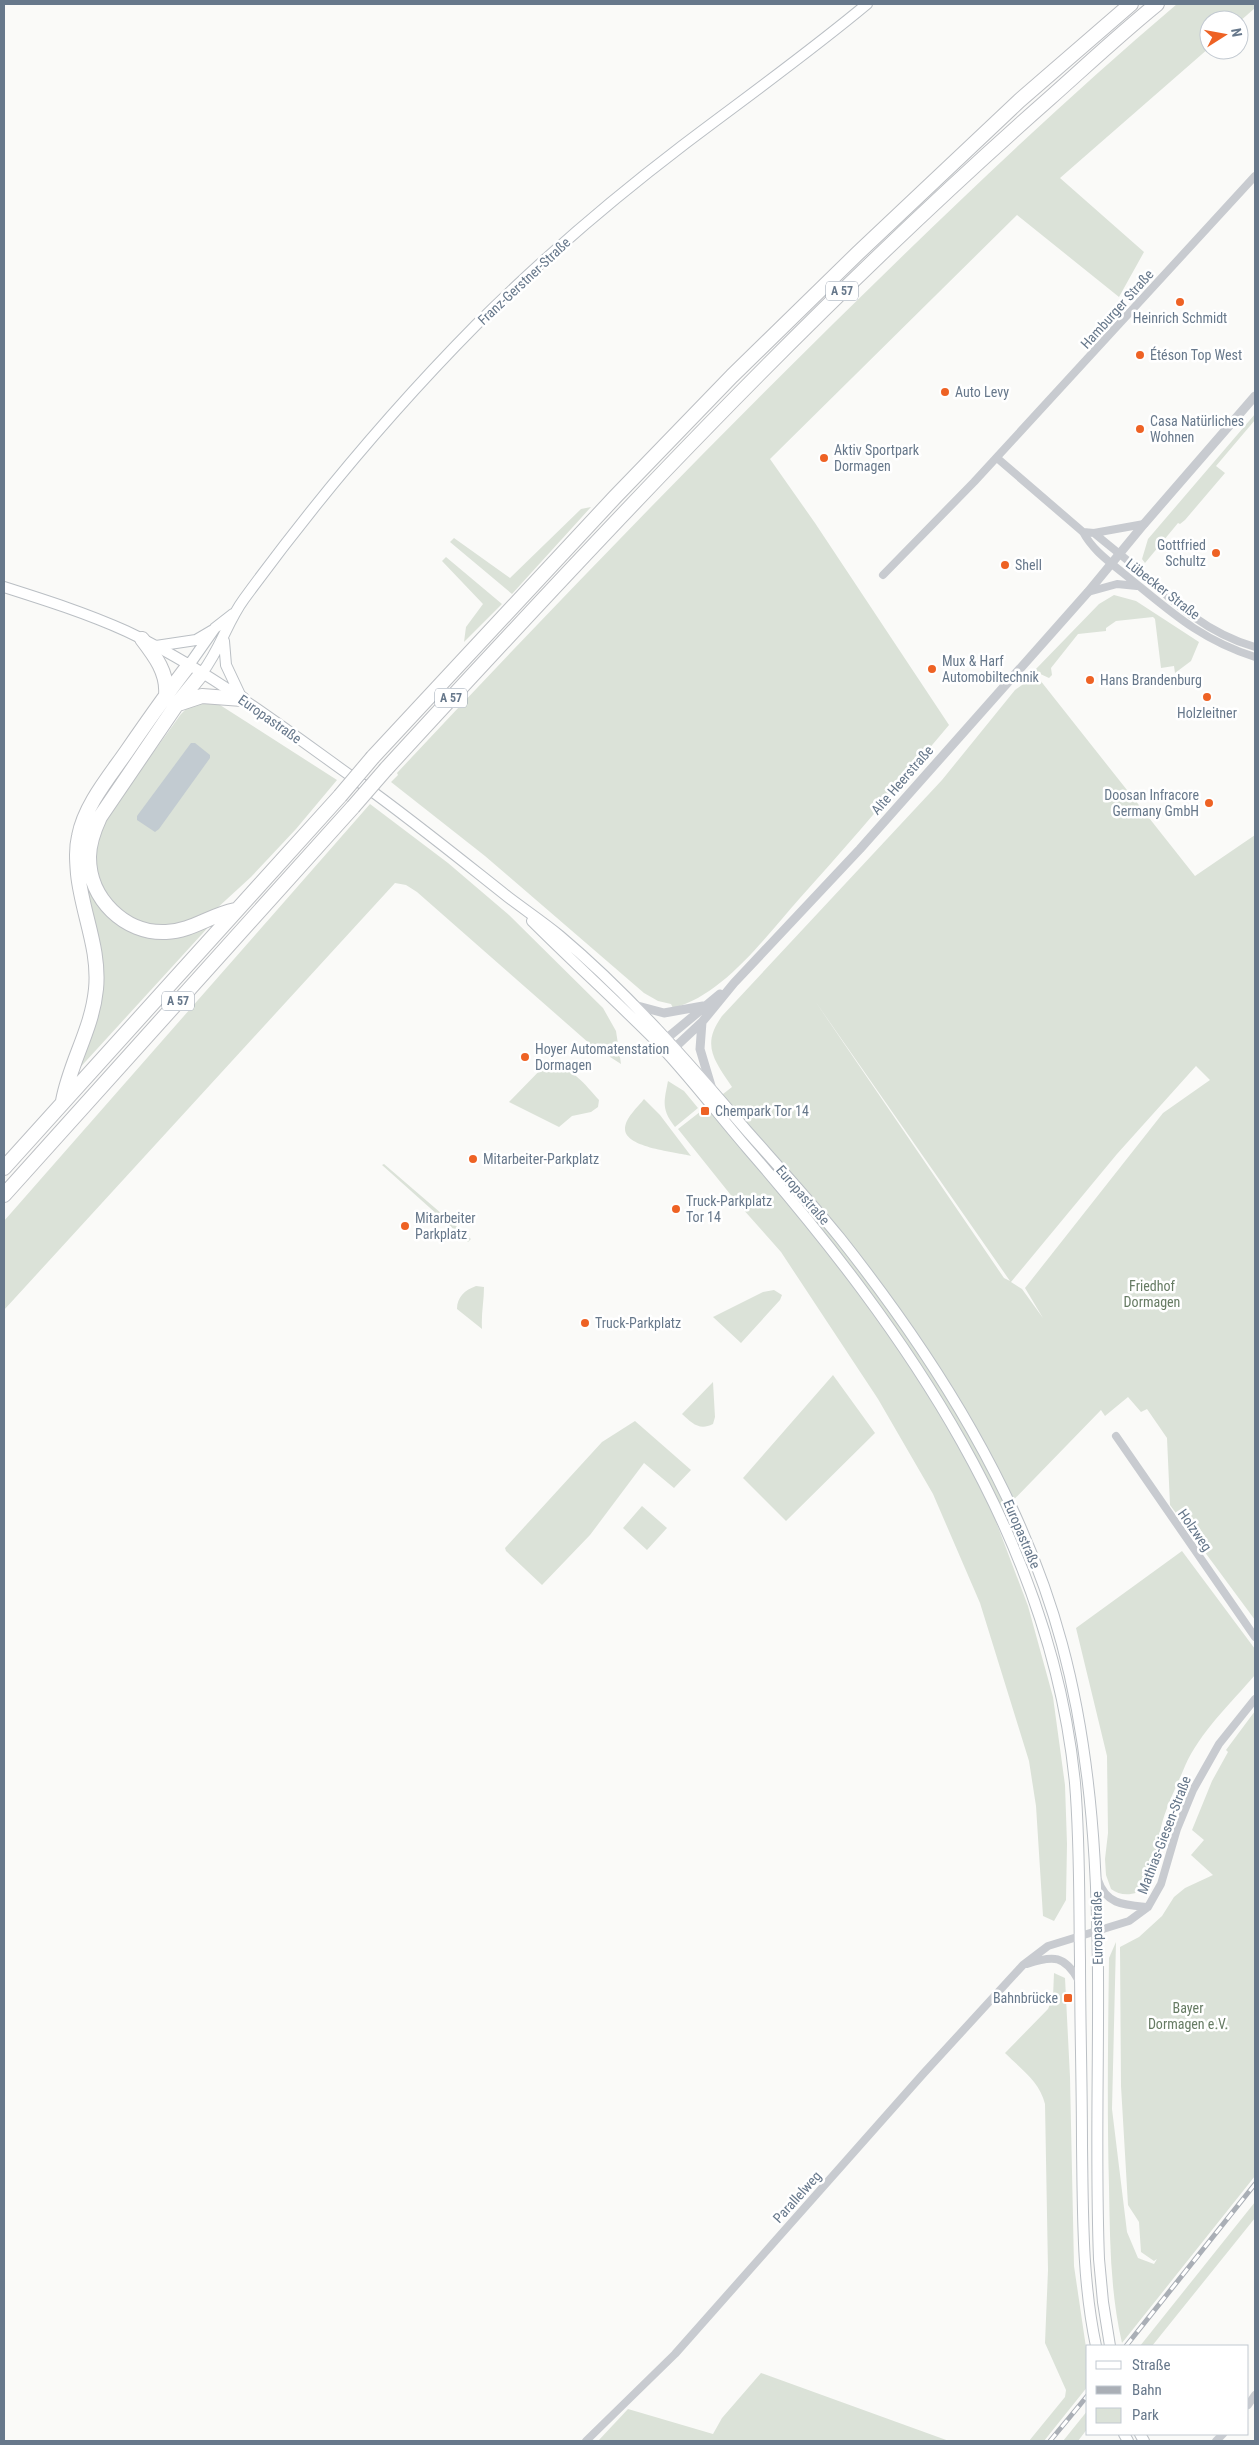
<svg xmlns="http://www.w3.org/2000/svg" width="1259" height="2445" font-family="'Roboto Condensed',sans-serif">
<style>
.green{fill:#dbe2d8;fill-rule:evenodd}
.water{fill:#c2cbd1}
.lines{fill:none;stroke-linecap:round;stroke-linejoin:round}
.secondary-casing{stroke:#babfc4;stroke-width:12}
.motorway-casing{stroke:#bcbfc3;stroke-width:16}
.minor{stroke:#c8cbd0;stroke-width:8}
.tertiary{stroke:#c8cbd0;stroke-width:9}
.secondary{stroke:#fff;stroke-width:10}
.motorway{stroke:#fff;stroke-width:14}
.rail-casing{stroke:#aaafb6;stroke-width:5}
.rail{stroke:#fff;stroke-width:3;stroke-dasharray:9;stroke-linecap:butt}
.motorway-bridge-casing{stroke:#bcbfc3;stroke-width:16;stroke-linecap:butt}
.motorway-bridge{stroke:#fff;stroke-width:14}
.poi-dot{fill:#ee6224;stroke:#fff;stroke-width:2}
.labels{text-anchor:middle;stroke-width:5;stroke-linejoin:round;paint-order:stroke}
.shield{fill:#fff;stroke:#95a0ae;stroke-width:1}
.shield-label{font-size:12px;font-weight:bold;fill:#67788b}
.street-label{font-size:14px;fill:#67788b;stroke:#fff}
.poi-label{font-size:14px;fill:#67788b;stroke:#fff;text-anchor:start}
.park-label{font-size:14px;fill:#667b63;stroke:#fff}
</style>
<rect width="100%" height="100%" fill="#fafaf8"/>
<path class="green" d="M 1177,4 L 1255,4 L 1255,8 L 1239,22 L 1239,20 L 1209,20 L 1209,48 L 1060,178 L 1144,252 L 1119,297 L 1017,215 L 770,459 L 815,523 L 949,725 C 900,783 851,842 800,898 C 766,936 724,995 673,1008 L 671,1004 L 658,1001 L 644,993 L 485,856 L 391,782 L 398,775 L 397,773 C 540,620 685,470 834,323 C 946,213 1058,105 1177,4 Z
M 1255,414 L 1255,420 L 1216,466 L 1225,473 L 1185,520 L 1180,524 L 1178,523 L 1145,563 L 1142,559 L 1148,539 Z
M 591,507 L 512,594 L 450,542 L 454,538 L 510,578 L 581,509 Z
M 446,557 L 502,604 L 464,642 L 466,627 L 483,604 L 442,561 Z
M 1114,595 L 1136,601 L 1199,642 L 1191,661 L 1175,673 L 1174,666 L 1161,668 L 1155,619 L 1153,617 L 1116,621 L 1106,628 L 1106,631 L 1078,634 L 1051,668 L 1052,675 L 1049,678 L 1034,671 L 1099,604 Z
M 1036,675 L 1195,876 L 1255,835 L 1255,1620 L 1170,1505 L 1167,1438 L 1147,1409 L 1141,1412 L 1128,1397 L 1105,1416 L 1101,1410 L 995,1519 L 1028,1606 L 1053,1697 L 1065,1785 L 1067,1844 L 1066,1900 L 1054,1921 L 1043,1916 L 1036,1806 L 1029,1761 L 980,1603 L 933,1494 L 878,1399 L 781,1252 L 734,1199 L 678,1129 L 732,1087 C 714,1060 701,1045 722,1016 L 942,780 L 1015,690 ZM 815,1001 L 1010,1281 L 1004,1278 ZM 1196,1066 L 1210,1080 L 1163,1113 L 1025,1288 L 1043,1318 L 1022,1289 L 1011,1282 L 1117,1154 Z
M 198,702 L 209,702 L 220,705 L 337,780 L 296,829 L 251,877 L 215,910 L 196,921 L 166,928 L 135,921 L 108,901 L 95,874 L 96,839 L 106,818 L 181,714 L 188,707 Z
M 370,804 L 448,863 L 509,915 L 603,1008 L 616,1031 L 621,1064 L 590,1044 L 417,892 L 406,885 L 395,883 L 4,1310 L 4,1221 Z
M 83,871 L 130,929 L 213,922 L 76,1072 C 92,1041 105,1001 102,965 C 100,933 90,902 83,871 Z
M 549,1061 C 569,1065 586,1085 599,1100 L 598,1107 L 591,1112 L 572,1116 L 559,1127 L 509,1102 Z
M 668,1081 L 684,1091 L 698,1108 L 675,1127 C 661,1109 664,1102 668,1081 Z
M 644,1099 L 660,1115 L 691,1156 C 677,1152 625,1148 625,1129 C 625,1118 638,1107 644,1099 Z
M 384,1164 L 471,1239 L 468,1242 L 382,1165 Z
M 476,1286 L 484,1287 C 484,1302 481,1314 482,1329 L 457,1309 C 457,1297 465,1290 476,1286 Z
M 774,1290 L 782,1295 L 780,1300 L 741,1343 L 713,1317 L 763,1292 Z
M 833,1375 L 875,1433 L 786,1521 L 743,1478 Z
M 713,1382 L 715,1417 L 713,1424 C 699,1431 692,1423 682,1414 Z
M 635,1421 L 691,1470 L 674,1488 L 644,1463 L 590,1535 L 542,1585 L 506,1551 L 505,1548 L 602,1442 Z
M 642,1506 L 667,1528 L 647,1550 L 623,1528 Z
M 1182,1551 L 1255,1649 L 1255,1675 C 1231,1703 1200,1732 1185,1766 C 1177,1785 1166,1807 1161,1827 C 1157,1845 1158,1871 1146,1886 C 1137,1896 1121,1897 1111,1889 L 1106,1875 L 1105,1859 L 1108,1833 L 1107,1756 L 1076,1628 Z
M 1255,1711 L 1255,2176 L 1122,2343 C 1110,2291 1110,2239 1109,2187 C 1107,2110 1108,2034 1109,1958 L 1116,1942 L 1112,2109 L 1127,2232 L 1138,2258 L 1154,2264 L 1157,2259 L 1154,2261 L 1141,2252 L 1139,2222 L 1128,2205 L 1121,2086 L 1120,1947 L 1139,1937 L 1162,1916 L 1174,1897 L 1185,1888 L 1213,1875 L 1191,1855 L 1204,1840 L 1192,1830 L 1212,1781 L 1228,1752 L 1226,1750 Z
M 1054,1973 L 1065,1978 L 1070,2077 L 1074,2266 L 1088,2361 L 1088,2386 L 1044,2441 L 1029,2441 L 1065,2397 L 1066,2390 L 1045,2343 L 1048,2270 L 1045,2104 C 1040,2082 1021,2069 1005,2053 L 1048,2009 L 1053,1997 Z
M 1255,2202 L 1255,2218 L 1152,2346 L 1140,2346 Z
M 761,2373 L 949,2441 L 598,2441 L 628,2409 L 713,2434 L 722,2418 Z
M 1088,2410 L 1088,2428 L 1078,2441 L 1063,2441 Z"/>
<path class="water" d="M 191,743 L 195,743 L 210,755 L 210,758 L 159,829 L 155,832 L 137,820 L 137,816 Z"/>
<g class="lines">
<g class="secondary-casing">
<path id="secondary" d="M 4,587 C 45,600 86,613 126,631 C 211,671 286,730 362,784 C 412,820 460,859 508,897 C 525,910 543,922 560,936 C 629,994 689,1063 747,1131 C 778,1166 810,1201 840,1238 C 935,1358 1022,1495 1062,1644 C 1116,1844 1091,2054 1099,2259 L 1103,2302 L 1110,2346
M 224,641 L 226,665 L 242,699
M 156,646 L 196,640 L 213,630
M 189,665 L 215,628 L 233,614
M 202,673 C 221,648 227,622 244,599 C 315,502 392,410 476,325 C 540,261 610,201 682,146 C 744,99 807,54 867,4
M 532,921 C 572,961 614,999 654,1039 C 687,1073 717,1113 748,1149 C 906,1331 1051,1537 1075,1783 C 1080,1842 1079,1901 1080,1960 C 1080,2022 1082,2084 1082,2146 C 1083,2213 1082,2280 1096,2346
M 1124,2434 L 1128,2441
M 1140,2434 L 1144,2441"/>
</g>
<g class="motorway-casing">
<path id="motorway" d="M 142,639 C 155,656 168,673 166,695
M 202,673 L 177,704 L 100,817 C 94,830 89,843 89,857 C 89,899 125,934 166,932 C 192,931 210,915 235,910
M 178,704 L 202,696 L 242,699
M 373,757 L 615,497 L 732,376 L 858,253 L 1019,101 L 1131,4
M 386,769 C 599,537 814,306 1050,98 C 1086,66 1120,34 1157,4
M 63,1101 C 70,1062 92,1030 96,989 C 100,949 82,913 78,874 C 77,861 76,849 79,836 C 85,805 109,777 127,751 C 147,722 167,693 189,665
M 4,1168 L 340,796
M 4,1195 L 353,807"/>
</g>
<path class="minor" d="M 997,458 L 1083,532 C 1092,549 1107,560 1123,573 C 1168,609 1198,639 1255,657
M 1083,532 L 1094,533 C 1107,544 1120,554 1133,565 C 1170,599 1205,633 1255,647
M 1094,533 L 1144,524
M 883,575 L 974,482 L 1255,176
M 1088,592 L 1117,584 L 1137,586
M 1116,1436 L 1255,1637
M 1098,1880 C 1106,1905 1125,1905 1148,1907
M 1027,1964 C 1053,1955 1065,1955 1079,1981
M 1248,2405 L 1255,2395
M 586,2441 L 675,2354 L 923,2074 L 1023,1965 L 1048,1946 L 1129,1921 L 1148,1907 L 1161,1884 L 1177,1829 L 1193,1790 L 1219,1744 L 1255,1699
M 1216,2441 L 1223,2434"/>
<path class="tertiary" d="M 634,1005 L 664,1013 L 703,1006
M 702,1022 L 700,1049 L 712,1089
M 661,1043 L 720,994
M 670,1052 L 702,1022 L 734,983 L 860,849 L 1088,592 L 1144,524 L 1255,396"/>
<use href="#secondary" class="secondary"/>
<use href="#motorway" class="motorway"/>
<g class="rail-casing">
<path id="rail" d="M 1126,2346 L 1255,2184
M 1050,2441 L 1088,2395"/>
</g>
<use href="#rail" class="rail"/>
<g class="motorway-bridge-casing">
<path id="motorway-bridge" d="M 340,796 L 373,757
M 353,807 L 386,769"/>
</g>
<use href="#motorway-bridge" class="motorway-bridge"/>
</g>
<g class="poi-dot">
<circle cx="1180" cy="302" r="5"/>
<circle cx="1140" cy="355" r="5"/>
<circle cx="945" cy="392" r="5"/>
<circle cx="1140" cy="429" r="5"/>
<circle cx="824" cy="458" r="5"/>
<circle cx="1216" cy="553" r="5"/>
<circle cx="1005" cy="565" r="5"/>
<circle cx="932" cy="669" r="5"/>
<circle cx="1090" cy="680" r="5"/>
<circle cx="1207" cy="697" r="5"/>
<circle cx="1209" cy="803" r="5"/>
<circle cx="525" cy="1057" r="5"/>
<rect x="700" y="1106" width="10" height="10" rx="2.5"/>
<circle cx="473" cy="1159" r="5"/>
<circle cx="676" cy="1209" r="5"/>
<circle cx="405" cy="1226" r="5"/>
<circle cx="585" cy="1323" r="5"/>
<rect x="1063" y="1993" width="10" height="10" rx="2.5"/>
</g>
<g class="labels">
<g class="shield">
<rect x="826" y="281.5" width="32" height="19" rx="4"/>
<rect x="435" y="688.5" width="32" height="19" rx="4"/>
<rect x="162" y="991.5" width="32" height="19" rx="4"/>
</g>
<g class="shield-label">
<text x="842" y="295">A 57</text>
<text x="451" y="702">A 57</text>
<text x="178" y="1005">A 57</text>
</g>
<g class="street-label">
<text transform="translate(524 281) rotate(-43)" y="5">Franz-Gerstner-Straße</text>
<text transform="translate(1117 309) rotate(-48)" y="5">Hamburger Straße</text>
<text transform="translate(1163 589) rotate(38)" y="5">Lübecker Straße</text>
<text transform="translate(270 719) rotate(35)" y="5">Europastraße</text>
<text transform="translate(902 780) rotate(-49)" y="5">Alte Heerstraße</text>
<text transform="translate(803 1195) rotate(49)" y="5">Europastraße</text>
<text transform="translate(1195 1530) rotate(55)" y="5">Holzweg</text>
<text transform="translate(1022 1534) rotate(67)" y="5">Europastraße</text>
<text transform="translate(1164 1835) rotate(-69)" y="5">Mathias-Giesen-Straße</text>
<text transform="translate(1097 1928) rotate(-91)" y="5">Europastraße</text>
<text transform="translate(797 2197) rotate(-48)" y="5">Parallelweg</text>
</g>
<g class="poi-label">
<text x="1180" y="323" text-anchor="middle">Heinrich Schmidt</text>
<text x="1150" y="360">Étéson Top West</text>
<text x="955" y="397">Auto Levy</text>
<text x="1150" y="426">Casa Natürliches<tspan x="1150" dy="16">Wohnen</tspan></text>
<text x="834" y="455">Aktiv Sportpark<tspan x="834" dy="16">Dormagen</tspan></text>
<text x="1206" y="550" text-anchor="end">Gottfried<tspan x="1206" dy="16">Schultz</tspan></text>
<text x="1015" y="570">Shell</text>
<text x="942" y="666">Mux &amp; Harf<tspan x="942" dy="16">Automobiltechnik</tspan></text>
<text x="1100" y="685">Hans Brandenburg</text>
<text x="1207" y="718" text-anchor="middle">Holzleitner</text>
<text x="1199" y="800" text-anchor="end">Doosan Infracore<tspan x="1199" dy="16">Germany GmbH</tspan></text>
<text x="535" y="1054">Hoyer Automatenstation<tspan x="535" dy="16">Dormagen</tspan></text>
<text x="715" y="1116">Chempark Tor 14</text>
<text x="483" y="1164">Mitarbeiter-Parkplatz</text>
<text x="686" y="1206">Truck-Parkplatz<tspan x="686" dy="16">Tor 14</tspan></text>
<text x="415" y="1223">Mitarbeiter<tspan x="415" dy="16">Parkplatz</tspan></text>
<text x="595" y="1328">Truck-Parkplatz</text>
<text x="1058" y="2003" text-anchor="end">Bahnbrücke</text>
</g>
<g class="park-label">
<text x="1152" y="1291">Friedhof<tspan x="1152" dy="16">Dormagen</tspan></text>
<text x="1188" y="2013">Bayer<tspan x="1188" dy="16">Dormagen e.V.</tspan></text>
</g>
</g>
<rect width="1259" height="2445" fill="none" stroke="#67788b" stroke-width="10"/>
<rect x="1086" y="2345" width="162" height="90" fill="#ffffff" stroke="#c2c9d1"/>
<rect x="1096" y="2361" width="25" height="8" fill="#ffffff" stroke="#c2c9d1"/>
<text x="1132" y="2370" font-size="15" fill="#67788b">Straße</text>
<rect x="1096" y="2386" width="25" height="8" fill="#aaafb6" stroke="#c2c9d1"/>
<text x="1132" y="2395" font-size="15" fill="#67788b">Bahn</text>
<rect x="1096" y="2408" width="25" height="15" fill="#dbe2d8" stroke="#c2c9d1"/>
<text x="1132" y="2420" font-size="15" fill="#67788b">Park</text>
<g transform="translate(1224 35) rotate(79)"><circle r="24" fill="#ffffff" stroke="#c2c9d1"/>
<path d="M0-4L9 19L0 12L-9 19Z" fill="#ee6224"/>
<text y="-8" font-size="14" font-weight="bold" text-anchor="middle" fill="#67788b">N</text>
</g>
</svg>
